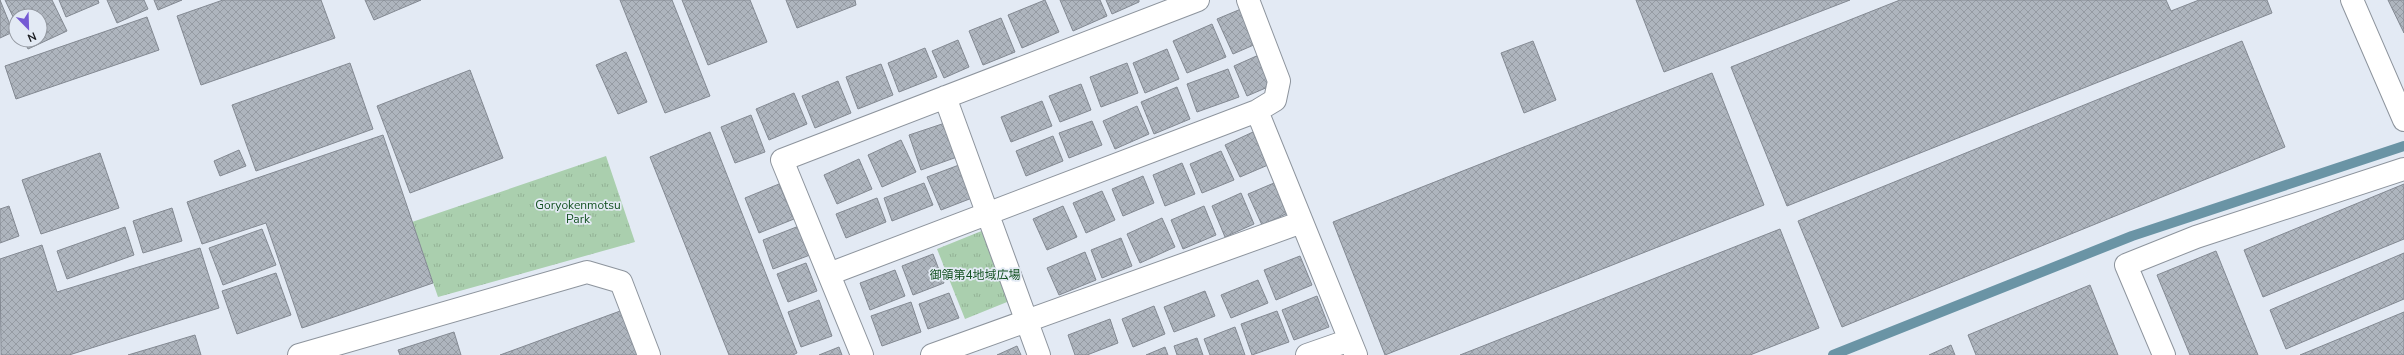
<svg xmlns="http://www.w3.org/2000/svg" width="2404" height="355" font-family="'Nunito Sans','Noto Sans JP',sans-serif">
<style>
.grass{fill:url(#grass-tufts)}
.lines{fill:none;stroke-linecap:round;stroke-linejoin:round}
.stream{stroke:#6a94a5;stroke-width:10}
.building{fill:url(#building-cross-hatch);stroke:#838992}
.minor-casing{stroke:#8d949d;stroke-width:24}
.minor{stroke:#fff;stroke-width:22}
.labels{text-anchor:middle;stroke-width:3.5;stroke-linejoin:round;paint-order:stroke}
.park-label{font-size:12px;fill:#145222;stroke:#e3eaf4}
</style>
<defs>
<pattern id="grass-tufts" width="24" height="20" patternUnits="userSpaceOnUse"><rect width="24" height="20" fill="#aacfae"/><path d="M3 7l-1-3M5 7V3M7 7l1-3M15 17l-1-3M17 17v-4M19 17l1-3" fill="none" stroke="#92b195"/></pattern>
<pattern id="building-cross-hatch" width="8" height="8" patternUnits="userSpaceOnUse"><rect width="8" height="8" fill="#aeb5be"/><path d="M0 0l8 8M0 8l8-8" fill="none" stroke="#959ba3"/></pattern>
</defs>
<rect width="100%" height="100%" fill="#e3eaf4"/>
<path class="grass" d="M 606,156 L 635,242 L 438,297 L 412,222 Z
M 984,230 L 1012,300 L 965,319 L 937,249 Z"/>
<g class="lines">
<path class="stream" d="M 1833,355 L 2132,236 L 2404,146"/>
</g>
<path class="building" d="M 0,0 L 13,32 L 0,38 Z
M 5,0 L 52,0 L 67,31 L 28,49 L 24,40 L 40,40 L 40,16 L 16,16 L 16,23 Z
M 59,0 L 98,0 L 99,3 L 66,17 Z
M 107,0 L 144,0 L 148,9 L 117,23 Z
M 154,0 L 182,0 L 158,10 Z
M 223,0 L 321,0 L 335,38 L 201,85 L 177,16 Z
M 365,0 L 421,0 L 374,20 Z
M 620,0 L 672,0 L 710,96 L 665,113 Z
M 682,0 L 750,0 L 767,42 L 708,65 Z
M 786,0 L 855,0 L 856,5 L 797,28 Z
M 1045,0 L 1059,32 L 1022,48 L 1008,15 Z
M 1060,0 L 1100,0 L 1107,16 L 1073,31 Z
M 1106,0 L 1139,0 L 1139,2 L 1112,14 Z
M 1636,0 L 1850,0 L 1664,72 Z
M 1900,0 L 2166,0 L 2171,11 L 2199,0 L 2267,0 L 2272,13 L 1787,206 L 1731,67 Z
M 2388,0 L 2404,0 L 2404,33 Z
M 1241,9 L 1256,44 L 1233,54 L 1217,19 Z
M 147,17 L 159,50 L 16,99 L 5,66 Z
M 1001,18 L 1015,52 L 983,65 L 969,31 Z
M 1212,24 L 1226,57 L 1187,73 L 1173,41 Z
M 958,40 L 969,67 L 944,78 L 932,51 Z
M 1533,41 L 1556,100 L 1524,113 L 1501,53 Z
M 2242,41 L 2285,147 L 1842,327 L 1798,221 Z
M 925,48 L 937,77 L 899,92 L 888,63 Z
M 1167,49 L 1179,79 L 1145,93 L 1133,63 Z
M 626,52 L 647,102 L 618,114 L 596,65 Z
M 1261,54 L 1275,84 L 1247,96 L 1234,66 Z
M 350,63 L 373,129 L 256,171 L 232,105 Z
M 1127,63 L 1138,93 L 1101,107 L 1090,77 Z
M 881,64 L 893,95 L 858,109 L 846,77 Z
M 1228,69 L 1239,97 L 1197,112 L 1187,84 Z
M 470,70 L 503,158 L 410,193 L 377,106 Z
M 1712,73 L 1764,205 L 1385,355 L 1333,222 Z
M 838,81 L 851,113 L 815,128 L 802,96 Z
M 1081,84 L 1091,110 L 1060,122 L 1049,96 Z
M 1177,87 L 1190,119 L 1154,134 L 1141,102 Z
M 794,93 L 807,124 L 769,140 L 756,109 Z
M 1042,101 L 1052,126 L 1011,142 L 1001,117 Z
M 1137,106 L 1149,134 L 1115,149 L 1103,121 Z
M 751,115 L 765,152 L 735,163 L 721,127 Z
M 1092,121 L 1102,145 L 1069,158 L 1059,133 Z
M 945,123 L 957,157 L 921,170 L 909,135 Z
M 710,132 L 797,353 L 793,355 L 729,355 L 650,157 Z
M 1253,132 L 1268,165 L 1240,177 L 1225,145 Z
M 383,135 L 433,283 L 302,328 L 266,223 L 202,244 L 187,202 Z
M 1053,136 L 1063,161 L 1026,176 L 1016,151 Z
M 901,140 L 916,172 L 882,187 L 868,155 Z
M 239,150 L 246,166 L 220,176 L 214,161 Z
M 1221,151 L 1234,180 L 1202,193 L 1190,164 Z
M 100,153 L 119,208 L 41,234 L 22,180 Z
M 859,159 L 872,189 L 837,204 L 824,175 Z
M 1182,163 L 1195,194 L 1165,206 L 1153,175 Z
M 959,165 L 972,198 L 941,210 L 927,177 Z
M 1143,176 L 1154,203 L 1123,216 L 1112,189 Z
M 924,183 L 933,205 L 892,221 L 884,198 Z
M 1274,183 L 1288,213 L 1262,225 L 1248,194 Z
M 779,184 L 794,219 L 759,233 L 745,198 Z
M 2404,184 L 2404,239 L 2263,297 L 2244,250 Z
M 1102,191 L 1115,220 L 1086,233 L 1073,203 Z
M 1241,193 L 1254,224 L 1225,237 L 1212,206 Z
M 877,198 L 886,222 L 846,238 L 836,214 Z
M 9,206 L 19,236 L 0,243 L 0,209 Z
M 1063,206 L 1077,237 L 1047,250 L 1033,219 Z
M 1204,206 L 1216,235 L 1183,249 L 1171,220 Z
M 172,208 L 182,241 L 143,253 L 133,221 Z
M 1162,218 L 1175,247 L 1140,263 L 1127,234 Z
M 799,226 L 810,255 L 773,269 L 763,240 Z
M 125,227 L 134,255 L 67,279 L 57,251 Z
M 262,229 L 276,265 L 223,285 L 209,248 Z
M 1780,229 L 1819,328 L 1750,355 L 1460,355 Z
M 1121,238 L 1132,266 L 1102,278 L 1091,250 Z
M 42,245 L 57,292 L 200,248 L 219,308 L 69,355 L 1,355 L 0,259 Z
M 2216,251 L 2258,355 L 2190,355 L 2157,275 Z
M 1085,252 L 1096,280 L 1059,295 L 1047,268 Z
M 2404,253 L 2404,299 L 2286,349 L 2270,310 Z
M 933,254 L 944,283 L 913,295 L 902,266 Z
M 1300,256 L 1312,285 L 1276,300 L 1264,270 Z
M 806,263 L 817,291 L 788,302 L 777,274 Z
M 895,270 L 905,296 L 870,310 L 860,283 Z
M 276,273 L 291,315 L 237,334 L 222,291 Z
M 1258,280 L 1268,303 L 1231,318 L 1221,295 Z
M 2090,285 L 2118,355 L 1976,355 L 1968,335 Z
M 1205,291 L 1215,316 L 1174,332 L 1164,307 Z
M 949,293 L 959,318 L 928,329 L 919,304 Z
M 1317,296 L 1329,327 L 1294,340 L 1282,310 Z
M 819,300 L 832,336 L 801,347 L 788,312 Z
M 911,302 L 921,332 L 882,346 L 871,316 Z
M 1154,306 L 1165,334 L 1133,347 L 1122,319 Z
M 623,310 L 640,355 L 500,355 Z
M 1277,311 L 1289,342 L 1252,355 L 1241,324 Z
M 2404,312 L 2404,355 L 2300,355 Z
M 1110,319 L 1118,343 L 1087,355 L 1075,355 L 1068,335 Z
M 1235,327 L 1245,355 L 1210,355 L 1204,339 Z
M 454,332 L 461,355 L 400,355 L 398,350 Z
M 195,335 L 201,355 L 128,355 Z
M 1197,338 L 1203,355 L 1177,355 L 1174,346 Z
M 1951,345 L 1955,355 L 1929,355 Z
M 1017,346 L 1021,355 L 997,355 Z
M 839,347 L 842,355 L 819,355 Z
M 1165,347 L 1168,355 L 1146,355 Z"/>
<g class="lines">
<g class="minor-casing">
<path id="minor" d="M 2352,0 L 2404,120
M 945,97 L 1039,355
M 1257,111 L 1356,355
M 829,274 L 1257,111 L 1275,100 L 1279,81 L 1248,0
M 299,355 L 587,272 L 621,282 L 649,355
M 862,355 L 782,160 L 1198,0
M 932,355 L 1302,222
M 1307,355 L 1350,340
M 2164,355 L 2126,265 L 2196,237 L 2404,169"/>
</g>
<use href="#minor" class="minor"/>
</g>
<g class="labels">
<g class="park-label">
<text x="578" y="209">Goryokenmotsu<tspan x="578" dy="14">Park</tspan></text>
<text x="975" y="279">御領第4地域広場</text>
</g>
</g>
<g transform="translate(28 28) rotate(157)"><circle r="19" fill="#e3eaf4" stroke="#92979f"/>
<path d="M0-3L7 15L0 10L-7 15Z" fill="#755ad4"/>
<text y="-6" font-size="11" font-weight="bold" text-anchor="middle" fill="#191b1f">N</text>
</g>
</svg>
